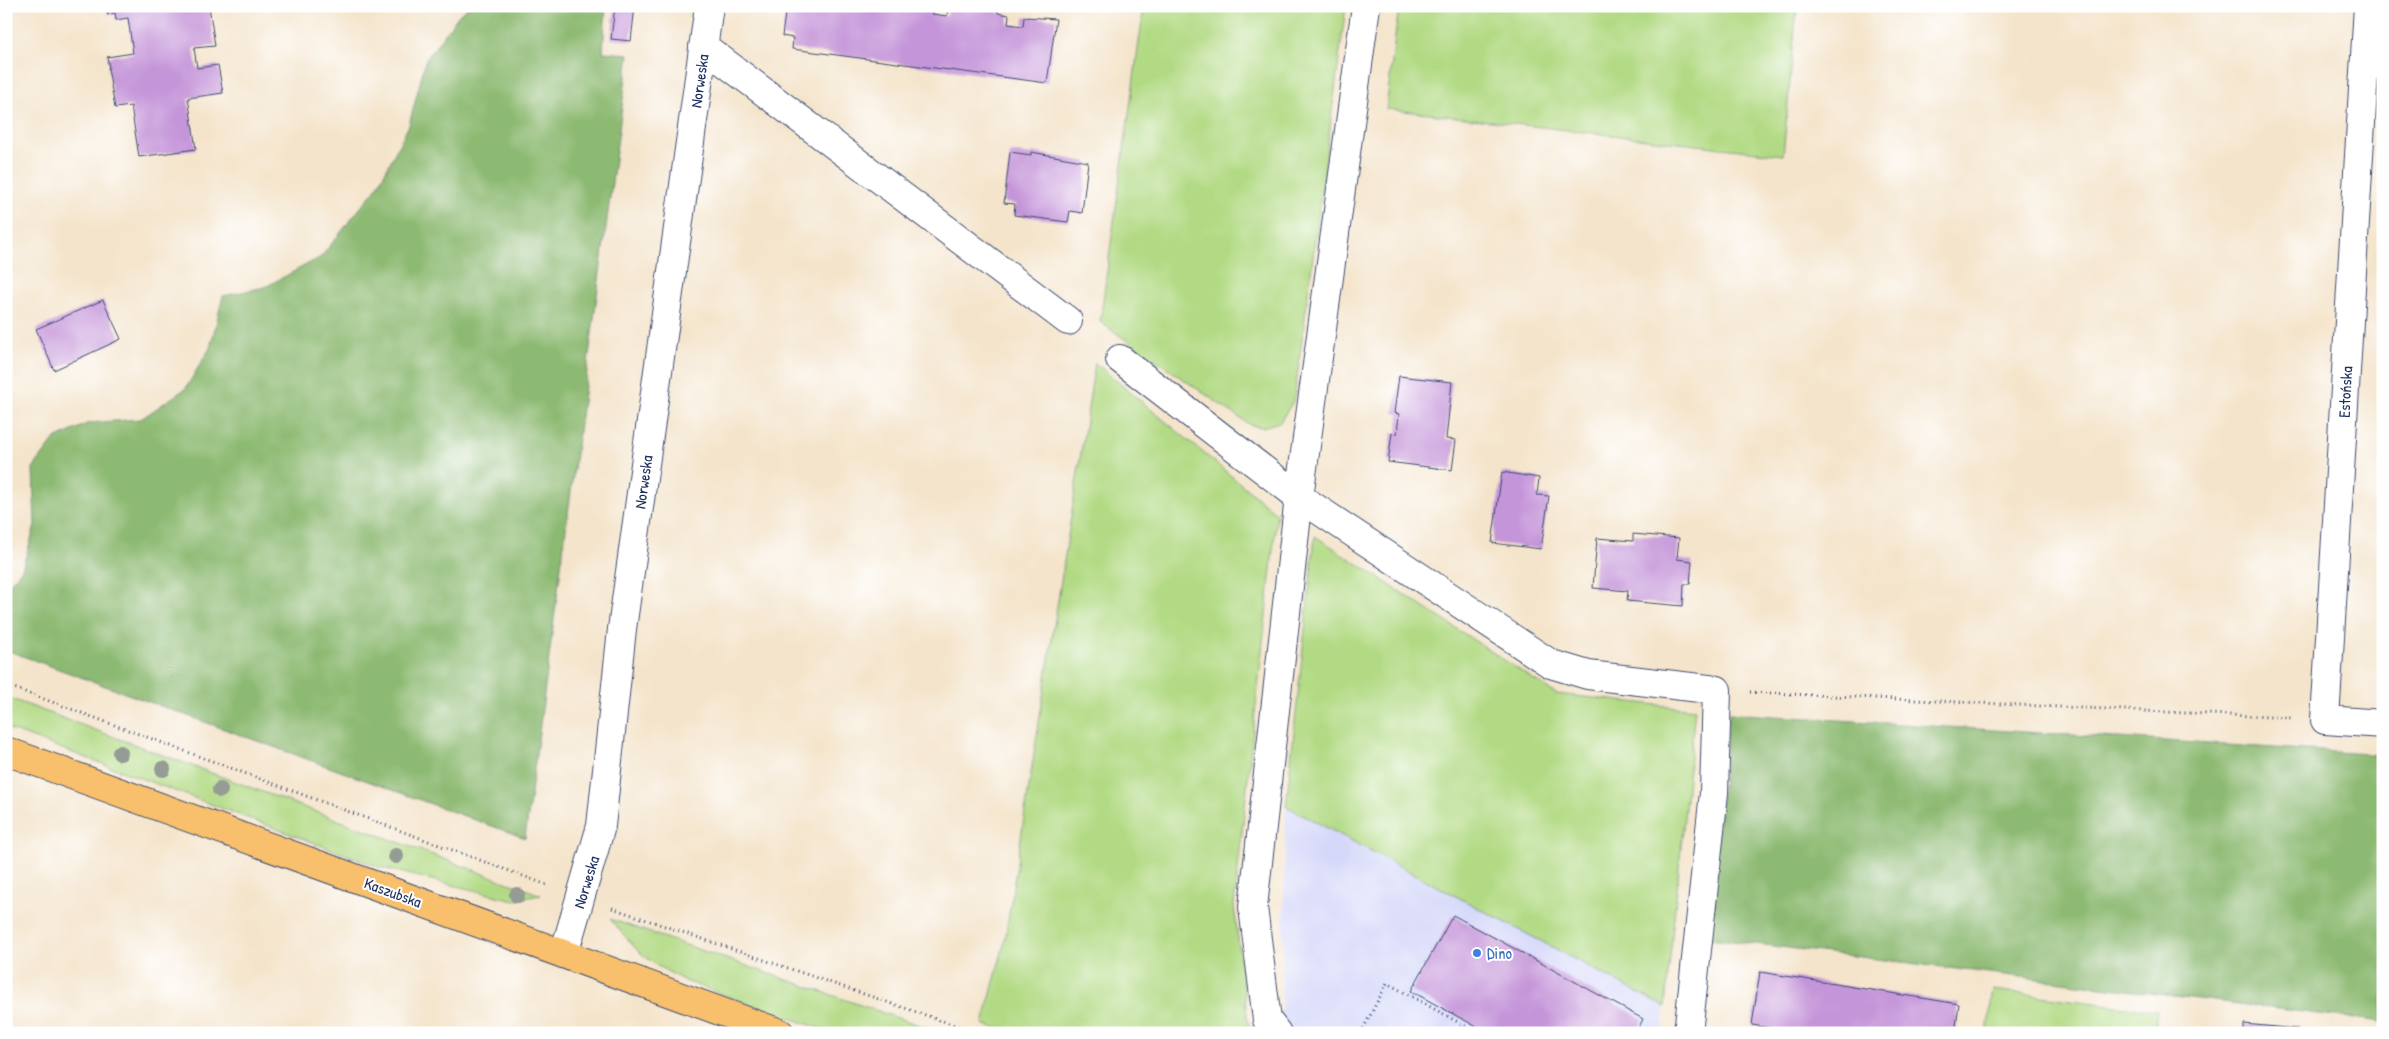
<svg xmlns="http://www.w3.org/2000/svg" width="2389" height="1039" font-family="'Patrick Hand',sans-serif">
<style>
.built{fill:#d5d8f9}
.green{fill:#b2da84;stroke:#668471}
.forest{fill:#8dba72;stroke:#547468}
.building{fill:#c595d9}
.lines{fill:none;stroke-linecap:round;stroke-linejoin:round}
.minor-casing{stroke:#3c4a6e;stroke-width:30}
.major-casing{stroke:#3c4a6e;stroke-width:30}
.path{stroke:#3c4a6e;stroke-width:3;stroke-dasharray:1 4;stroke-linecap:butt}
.minor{stroke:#fff;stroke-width:28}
.major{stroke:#f8bf6c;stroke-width:28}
.tree{fill:#959c95}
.shop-dot{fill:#3f7fe0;stroke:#fff;stroke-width:2}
.labels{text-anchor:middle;stroke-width:4;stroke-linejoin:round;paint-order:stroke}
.street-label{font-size:16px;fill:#1b2f5e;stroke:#fff}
.shop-label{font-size:16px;fill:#366cbe;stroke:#fff;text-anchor:start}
</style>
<rect width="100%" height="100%" fill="#fff"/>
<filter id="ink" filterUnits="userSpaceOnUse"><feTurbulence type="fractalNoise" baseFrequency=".02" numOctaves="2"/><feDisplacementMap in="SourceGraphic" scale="10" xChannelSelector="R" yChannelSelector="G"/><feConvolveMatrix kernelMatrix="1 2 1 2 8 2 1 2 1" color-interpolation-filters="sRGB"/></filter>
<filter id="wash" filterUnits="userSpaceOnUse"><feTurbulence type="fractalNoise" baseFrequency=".0096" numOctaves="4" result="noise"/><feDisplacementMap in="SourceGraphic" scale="20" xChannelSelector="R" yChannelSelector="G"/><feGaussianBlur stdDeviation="1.12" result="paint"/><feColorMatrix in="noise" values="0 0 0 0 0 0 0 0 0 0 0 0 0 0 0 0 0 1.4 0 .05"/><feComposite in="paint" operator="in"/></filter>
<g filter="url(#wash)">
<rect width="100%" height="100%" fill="#f4e4cb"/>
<path class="built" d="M 1286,806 L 1665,1007 L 1663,1033 L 1283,1033 L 1281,1028 Z"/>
<path class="green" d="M 1144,6 L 1346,6 L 1294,400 L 1280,422 L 1262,427 L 1250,425 L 1100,322 Z
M 1399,6 L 1797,6 L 1783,155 L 1386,109 Z
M 1095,363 L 1277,514 L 1234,905 L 1248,1023 L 1255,1033 L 1009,1033 L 983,1024 L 1005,940 Z
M 1315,536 L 1556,694 L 1695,709 L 1665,1007 L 1286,806 Z
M 6,697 L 541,895 L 514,900 L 379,867 L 6,728 Z
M 610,919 L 942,1033 L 833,1033 L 685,981 L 656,965 L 638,951 Z
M 1993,990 L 2157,1011 L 2155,1033 L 1987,1033 Z"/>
<path class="forest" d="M 470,6 L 606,6 L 603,52 L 629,54 L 525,838 L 6,650 L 6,588 L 22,569 L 35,526 L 33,468 L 55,439 L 89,423 L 141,419 L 186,388 L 210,348 L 223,296 L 265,287 L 321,257 L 378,186 L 409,125 L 426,59 L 459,15 Z
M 1729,713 L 2383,755 L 2383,1022 L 1708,938 Z"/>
<g id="blocks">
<path class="building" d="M 106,6 L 209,6 L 215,46 L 194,48 L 197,68 L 218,65 L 223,93 L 188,98 L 196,149 L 139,157 L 131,106 L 115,108 L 108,68 L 109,68 L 107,57 L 133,53 L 128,18 L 116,20 L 115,13 L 108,15 Z
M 615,6 L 635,6 L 631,41 L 611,39 Z
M 786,6 L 933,6 L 932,14 L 947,16 L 948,6 L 965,6 L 998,11 L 998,13 L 1009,15 L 1008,24 L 1023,26 L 1024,17 L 1056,19 L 1047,83 L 792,49 L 793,38 L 782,36 Z
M 1010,152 L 1031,155 L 1031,152 L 1088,162 L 1082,213 L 1070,211 L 1068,222 L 1014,215 L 1015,204 L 1004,203 Z
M 103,300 L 121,339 L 54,370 L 36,329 Z
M 1399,376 L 1452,382 L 1446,439 L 1456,440 L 1452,470 L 1388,462 L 1392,433 L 1397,434 L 1399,414 L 1394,413 Z
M 1502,472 L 1539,478 L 1537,495 L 1549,496 L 1541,549 L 1492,543 Z
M 1633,534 L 1679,538 L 1677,559 L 1692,561 L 1690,584 L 1684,584 L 1683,606 L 1627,601 L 1628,591 L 1593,588 L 1597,538 L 1633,541 Z
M 1453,915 L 1643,1019 L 1636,1033 L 1488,1033 L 1411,991 Z
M 1760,972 L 1959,1004 L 1955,1033 L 1804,1033 L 1752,1025 Z
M 2244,1024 L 2298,1029 L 2298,1033 L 2244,1033 Z"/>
</g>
</g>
<g filter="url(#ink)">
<use href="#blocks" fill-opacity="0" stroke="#3c4a6e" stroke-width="1"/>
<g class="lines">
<g class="minor-casing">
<path id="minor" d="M 2368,6 L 2325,720 L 2383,724
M 703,46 L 1068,321
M 1120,359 L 1299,497 L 1551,664 L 1588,675 L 1717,690 L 1714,793 L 1688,1033
M 564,954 L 601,826 L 622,629 L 709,6
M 1277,1033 L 1267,1020 L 1253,907 L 1299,497 L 1366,6"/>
</g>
<g class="major-casing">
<path id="major" d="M 6,751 L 780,1033"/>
</g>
<path class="path" d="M 6,685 L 550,886
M 1750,692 L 2291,718
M 612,908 L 978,1033
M 1361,1033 L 1387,983 L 1478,1033"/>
<use href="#minor" class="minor"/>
<use href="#major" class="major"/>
</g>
<g class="tree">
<circle cx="120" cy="753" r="8"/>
<circle cx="163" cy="769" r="8"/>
<circle cx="220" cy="790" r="8"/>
<circle cx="396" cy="856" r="8"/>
<circle cx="517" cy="895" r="8"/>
</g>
</g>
<circle class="shop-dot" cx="1477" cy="953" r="5"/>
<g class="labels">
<g class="street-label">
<text transform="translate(699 81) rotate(-82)" y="6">Norweska</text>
<text transform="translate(2345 392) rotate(-87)" y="6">Estońska</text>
<text transform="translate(643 482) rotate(-82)" y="6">Norweska</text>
<text transform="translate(586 882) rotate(-73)" y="6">Norweska</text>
<text transform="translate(393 892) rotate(20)" y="6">Kaszubska</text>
</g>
<g class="shop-label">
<text x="1487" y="959">Dino</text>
</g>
</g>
<rect width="2389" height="1039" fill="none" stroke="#fff" stroke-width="25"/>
</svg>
